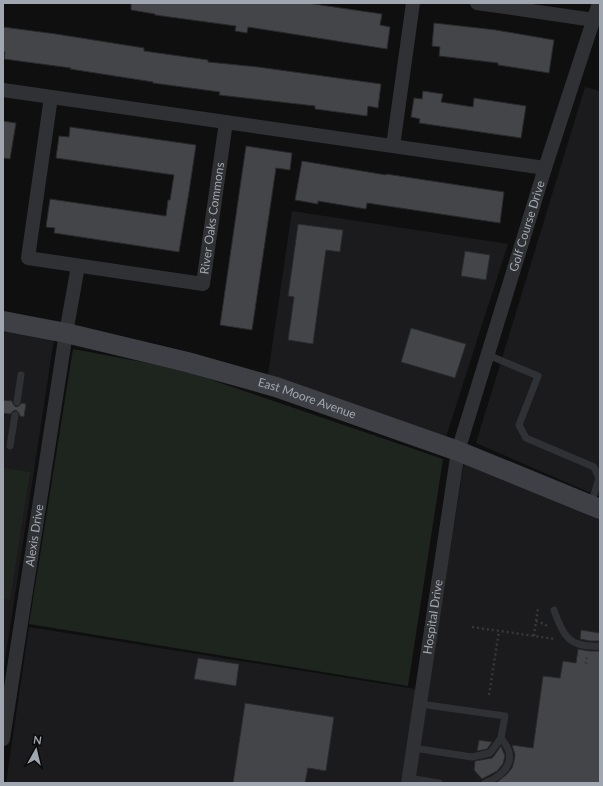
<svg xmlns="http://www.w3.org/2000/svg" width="603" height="786" font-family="Lato,sans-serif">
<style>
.built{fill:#1b1b1d}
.green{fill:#1e241e}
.building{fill:#434548;stroke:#29292c}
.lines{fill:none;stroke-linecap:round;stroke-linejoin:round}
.path{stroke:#36383c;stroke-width:2.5;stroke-dasharray:2 3;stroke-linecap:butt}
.lane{stroke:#303135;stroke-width:7}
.street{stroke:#303135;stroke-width:14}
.secondary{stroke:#3e4045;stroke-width:20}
.labels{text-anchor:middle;stroke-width:3;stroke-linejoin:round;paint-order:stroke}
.street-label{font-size:12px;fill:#a1a7b0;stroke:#0a0a0b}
</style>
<rect width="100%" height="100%" fill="#0f0f10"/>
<path class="built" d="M 585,87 L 600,91 L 600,497 L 476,443 Z
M 292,211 L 508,244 L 446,437 L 268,374 Z
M 3,331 L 54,339 L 3,674 Z
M 464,462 L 600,520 L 600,783 L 6,783 L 29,627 L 428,691 Z"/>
<path class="green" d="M 73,349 L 180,369 L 443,459 L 408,686 L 29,624 Z
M 3,468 L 30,472 L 10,600 L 3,599 Z"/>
<path class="building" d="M 131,3 L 307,3 L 382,14 L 380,25 L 390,27 L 387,49 L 248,27 L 247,33 L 235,31 L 236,26 L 155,15 L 155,14 L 131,10 Z
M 434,23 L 496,30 L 554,40 L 549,73 L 498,65 L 498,63 L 439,56 L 440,47 L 432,46 Z
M 3,27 L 56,34 L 144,48 L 144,51 L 208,60 L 208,62 L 258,67 L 381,84 L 378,108 L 368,106 L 367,116 L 315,109 L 315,106 L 219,95 L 220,92 L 153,83 L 153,82 L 70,69 L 71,68 L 4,59 L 5,52 L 3,52 Z
M 423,91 L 443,94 L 441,102 L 473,107 L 474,98 L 526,106 L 521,138 L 419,123 L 420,119 L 411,117 L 414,98 L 422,99 Z
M 3,121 L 16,123 L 10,159 L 3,158 Z
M 70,127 L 196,145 L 189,192 L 179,252 L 54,233 L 55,228 L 46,227 L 50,199 L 166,216 L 168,200 L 170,200 L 174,175 L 56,158 L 59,136 L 69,137 Z
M 246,146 L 292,153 L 290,170 L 276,168 L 252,330 L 220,325 Z
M 302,161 L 386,175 L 386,174 L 504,192 L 500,223 L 367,203 L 366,209 L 318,201 L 318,204 L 295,200 Z
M 298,224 L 343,230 L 340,252 L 326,250 L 313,344 L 288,340 L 294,297 L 288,296 Z
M 465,251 L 490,255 L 486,280 L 461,276 Z
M 411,328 L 466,344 L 455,378 L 401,362 Z
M 3,400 L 12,401 L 13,404 L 16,407 L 19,406 L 22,403 L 26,404 L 24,417 L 20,416 L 19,413 L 16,410 L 13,411 L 10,414 L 3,413 Z
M 581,630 L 600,633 L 600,641 L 590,641 L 580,639 Z
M 578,649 L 589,651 L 600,651 L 600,783 L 496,783 L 507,774 L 512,768 L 514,761 L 515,755 L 512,745 L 533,748 L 543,676 L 560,678 L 563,661 L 576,663 Z
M 198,658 L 239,664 L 236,686 L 194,679 Z
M 245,703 L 334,717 L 326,771 L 308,768 L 305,783 L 233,783 Z
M 479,740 L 492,742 L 487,749 L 477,751 Z
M 501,746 L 505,756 L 503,764 L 497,771 L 482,779 L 474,770 L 475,761 L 492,758 L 494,756 Z"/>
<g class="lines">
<path class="path" d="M 536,621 L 544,624 L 549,627
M 472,627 L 555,639
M 534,636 L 538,608
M 586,664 L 587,655
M 489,695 L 499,631"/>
<path class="lane" d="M 488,355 L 538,376 L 519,425 L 526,438 L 594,467 L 599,478 L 591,505
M 17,402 L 21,375
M 10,446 L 15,415
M 554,610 C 563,637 570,648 600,646
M 413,748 L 472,757 L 490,753 L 501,738 L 505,716 L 420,704
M 408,778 L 439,783
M 485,783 C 498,778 515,766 508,749 C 507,746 504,742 501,738"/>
<g class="street">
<path d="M 477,3 L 594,20"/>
<path d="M 3,90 L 545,168"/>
<path id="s1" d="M 51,97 L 28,258 L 203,284 L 226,122"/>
<path d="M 393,146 L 413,3"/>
<path id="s2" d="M 3,739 L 66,333 L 78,266"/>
<path id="s3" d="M 408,783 L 458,451 L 545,168 L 599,3"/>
</g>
<path class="secondary" id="s4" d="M 3,321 L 66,333 L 187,362 L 276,387 L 458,451 L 600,509"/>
</g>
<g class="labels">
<g class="street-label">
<text dy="4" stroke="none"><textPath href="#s1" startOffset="406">River Oaks Commons</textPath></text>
<text dy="4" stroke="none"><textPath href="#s3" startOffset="571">Golf Course Drive</textPath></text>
<text dy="4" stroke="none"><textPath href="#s4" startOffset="314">East Moore Avenue</textPath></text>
<text dy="4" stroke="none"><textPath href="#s2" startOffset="206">Alexis Drive</textPath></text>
<text dy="4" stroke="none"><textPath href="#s3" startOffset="168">Hospital Drive</textPath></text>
</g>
</g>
<rect width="603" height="786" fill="none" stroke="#a1a7b0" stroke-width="8"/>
<g transform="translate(36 750) rotate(8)" stroke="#0a0a0b" stroke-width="3" paint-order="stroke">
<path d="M0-3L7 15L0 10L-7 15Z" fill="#a1a7b0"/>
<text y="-6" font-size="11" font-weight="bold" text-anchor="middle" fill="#a1a7b0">N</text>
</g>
</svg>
